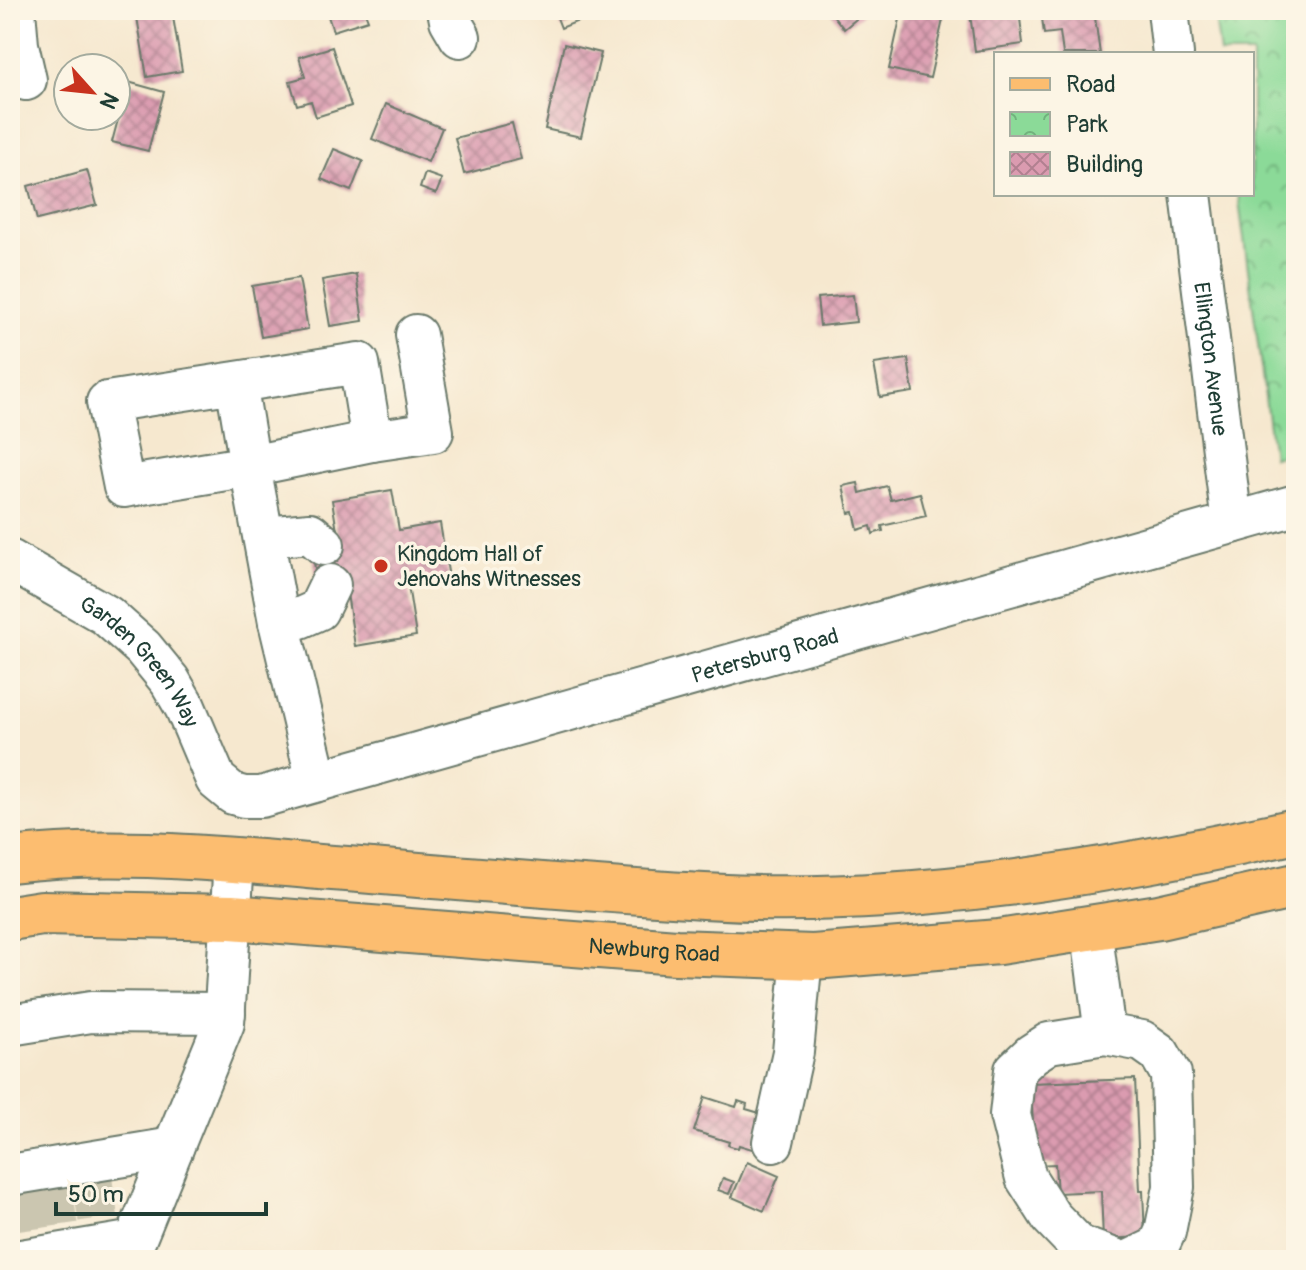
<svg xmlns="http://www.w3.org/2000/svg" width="1306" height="1270" font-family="Pangolin,sans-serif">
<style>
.park{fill:url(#park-crowns);stroke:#558c66;stroke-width:2}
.building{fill:url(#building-cross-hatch)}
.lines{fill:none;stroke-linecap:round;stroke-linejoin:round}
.minor-tunnel{stroke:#cbc6b0;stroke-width:40;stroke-dasharray:40 20;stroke-linecap:butt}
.minor-casing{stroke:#6a796a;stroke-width:44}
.major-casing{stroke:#6a796a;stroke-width:48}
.minor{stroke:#fff;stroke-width:40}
.major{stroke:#fcbd6f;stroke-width:44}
.poi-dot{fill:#c8321e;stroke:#fcf5e5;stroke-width:3}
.labels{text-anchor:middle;stroke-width:7;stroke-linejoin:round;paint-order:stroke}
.street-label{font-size:22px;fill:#1f3d34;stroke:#fcf5e5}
.poi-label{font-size:22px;fill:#1f3d34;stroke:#fcf5e5;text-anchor:start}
</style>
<defs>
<pattern id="park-crowns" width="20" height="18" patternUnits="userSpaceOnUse" patternTransform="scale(2)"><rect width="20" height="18" fill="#8bda98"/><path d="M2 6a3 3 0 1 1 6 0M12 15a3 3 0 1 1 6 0" fill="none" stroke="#71b27d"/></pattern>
<pattern id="building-cross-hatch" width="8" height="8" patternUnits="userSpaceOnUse" patternTransform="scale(2)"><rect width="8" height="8" fill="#db9bb0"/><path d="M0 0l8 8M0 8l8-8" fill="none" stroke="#b18090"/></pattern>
</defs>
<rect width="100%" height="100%" fill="#fcf5e5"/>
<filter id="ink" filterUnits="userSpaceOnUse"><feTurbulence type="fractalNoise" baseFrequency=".0125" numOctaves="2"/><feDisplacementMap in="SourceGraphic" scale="16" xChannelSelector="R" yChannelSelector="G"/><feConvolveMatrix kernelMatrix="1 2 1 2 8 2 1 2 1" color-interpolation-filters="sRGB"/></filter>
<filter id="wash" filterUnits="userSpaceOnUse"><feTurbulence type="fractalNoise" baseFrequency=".006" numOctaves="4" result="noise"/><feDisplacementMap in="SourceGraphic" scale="32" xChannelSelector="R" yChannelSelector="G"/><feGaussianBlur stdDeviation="1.8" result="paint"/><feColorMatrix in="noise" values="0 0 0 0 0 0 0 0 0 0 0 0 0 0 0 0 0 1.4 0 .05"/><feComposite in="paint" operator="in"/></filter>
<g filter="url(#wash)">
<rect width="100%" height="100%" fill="#f6e8cf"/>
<path class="park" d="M 1214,10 L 1296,10 L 1296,451 L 1273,457 L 1238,194 L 1252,194 L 1252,54 L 1220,54 Z"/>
<g id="blocks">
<path class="building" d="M 326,10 L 364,10 L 368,20 L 333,31 Z
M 554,10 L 595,10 L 596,14 L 561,28 Z
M 829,10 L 867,10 L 844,29 Z
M 902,10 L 922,10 L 944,15 L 930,78 L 889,69 Z
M 1002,10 L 1019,10 L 1023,44 L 975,51 L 970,14 Z
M 1041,10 L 1094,10 L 1100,54 L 1063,54 L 1060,32 L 1044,34 Z
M 172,11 L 182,71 L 147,77 L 137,17 Z
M 564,44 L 601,53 L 581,137 L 545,129 Z
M 332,47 L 351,106 L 316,117 L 311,101 L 297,105 L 290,81 L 305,77 L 299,57 Z
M 128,82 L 164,92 L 148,151 L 112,142 Z
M 386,104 L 442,128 L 428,162 L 372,139 Z
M 512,123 L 521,159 L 464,174 L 455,138 Z
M 334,149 L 363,161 L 351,191 L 321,179 Z
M 87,170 L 97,205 L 37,220 L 28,186 Z
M 425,173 L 442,179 L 436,194 L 420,188 Z
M 356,274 L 363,321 L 330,326 L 322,280 Z
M 299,278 L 308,329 L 261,337 L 252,286 Z
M 853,295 L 856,322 L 820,326 L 817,298 Z
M 908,359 L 913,392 L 880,397 L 874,364 Z
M 858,483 L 860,493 L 887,486 L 891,500 L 920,493 L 926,516 L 882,526 L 883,531 L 875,533 L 873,534 L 871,526 L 858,530 L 854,512 L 849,513 L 843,486 Z
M 392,490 L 399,530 L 440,523 L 449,578 L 408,585 L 416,636 L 355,646 L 345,580 L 317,584 L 313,554 L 340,550 L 332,500 Z
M 1135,1079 L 1140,1191 L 1143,1191 L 1145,1237 L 1103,1239 L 1101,1191 L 1057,1193 L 1055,1164 L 1035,1165 L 1031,1083 Z
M 705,1097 L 736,1107 L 738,1101 L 747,1104 L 746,1109 L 763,1114 L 752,1149 L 739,1145 L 738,1148 L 730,1146 L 728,1145 L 729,1142 L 694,1131 Z
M 747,1162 L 779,1176 L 764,1211 L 732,1197 Z
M 723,1178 L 734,1182 L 729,1194 L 718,1190 Z"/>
</g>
</g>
<g filter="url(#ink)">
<use href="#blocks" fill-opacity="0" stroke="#6a796a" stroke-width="2"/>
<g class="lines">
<path class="minor-tunnel" d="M 92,1179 L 100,1230
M 52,1186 L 59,1236
M 16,1191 L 23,1243"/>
<g class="minor-casing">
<g id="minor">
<path d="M 15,10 L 18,45 L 26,80"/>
<path d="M 448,10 L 450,20 L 460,37"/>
<path d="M 1168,10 L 1173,54"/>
<path id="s1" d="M 1191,194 L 1232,523"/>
<path d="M 236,382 L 250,466 L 124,487 L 107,402 L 359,363 L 372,441"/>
<path d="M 264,537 L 310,533 L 324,545"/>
<path id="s2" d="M 10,560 L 106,615 L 143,648 L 170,681 L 185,707 L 216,780 L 233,794 L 244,797 L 261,797 L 1296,505"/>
<path d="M 279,622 L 300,618 L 318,610 L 330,585"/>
<path d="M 317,781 L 279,622 L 250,466 L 372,441 L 433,432 L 416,335"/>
<path d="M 1091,927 L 1105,1034"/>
<path d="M 10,1025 L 91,1012 L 225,1013"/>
<path d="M 773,1142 L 793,1052 L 802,957"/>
<path d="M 10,1175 L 173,1148"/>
<path d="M 21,1260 L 135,1241 L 224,1023 L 234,860"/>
<path d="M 1117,1260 L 1079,1246 L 1051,1217 L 1026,1178 L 1010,1115 L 1015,1070 L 1032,1054 L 1049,1043 L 1105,1034 L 1142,1041 L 1159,1053 L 1171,1074 L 1174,1187 L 1165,1232 L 1158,1247 L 1131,1260"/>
</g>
</g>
<g class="major-casing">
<g id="major">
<path d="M 10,860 C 109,848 210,858 308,866 C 440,876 572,889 704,896 C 902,908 1103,873 1296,831"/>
<path id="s3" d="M 10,918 L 42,913 L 231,917 L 676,952 L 813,957 L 999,942 L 1159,917 L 1296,886"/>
</g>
</g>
<use href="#minor" class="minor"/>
<use href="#major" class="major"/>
</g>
</g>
<circle class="poi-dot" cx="381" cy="566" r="8"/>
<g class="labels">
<g class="street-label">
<text dy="8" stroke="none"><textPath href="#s1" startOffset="166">Ellington Avenue</textPath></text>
<text dy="8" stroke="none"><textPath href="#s2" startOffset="886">Petersburg Road</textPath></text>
<text dy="8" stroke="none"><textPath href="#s2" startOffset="168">Garden Green Way</textPath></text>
<text dy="8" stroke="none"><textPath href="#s3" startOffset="646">Newburg Road</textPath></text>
</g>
<g class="poi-label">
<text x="397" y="561">Kingdom Hall of<tspan x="397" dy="25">Jehovahs Witnesses</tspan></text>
</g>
</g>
<rect width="1306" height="1270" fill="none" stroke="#fcf5e5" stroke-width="40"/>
<rect x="994" y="52" width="260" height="144" fill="#fcf5e5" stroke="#a4ab9e" stroke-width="2"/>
<rect x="1010" y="78" width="40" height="12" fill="#fcbd6f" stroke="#a4ab9e" stroke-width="2"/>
<text x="1066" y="92" font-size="24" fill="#1f3d34">Road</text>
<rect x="1010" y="112" width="40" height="24" fill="url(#park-crowns)" stroke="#a4ab9e" stroke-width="2"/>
<text x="1066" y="132" font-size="24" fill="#1f3d34">Park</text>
<rect x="1010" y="152" width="40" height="24" fill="url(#building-cross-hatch)" stroke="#a4ab9e" stroke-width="2"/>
<text x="1066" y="172" font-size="24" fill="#1f3d34">Building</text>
<g transform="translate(92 92) rotate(117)"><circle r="38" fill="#fcf5e5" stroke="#a4ab9e" stroke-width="2"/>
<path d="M0-6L14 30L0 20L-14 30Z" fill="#c8321e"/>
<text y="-12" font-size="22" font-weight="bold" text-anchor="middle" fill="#1f3d34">N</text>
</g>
<path d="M56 1202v12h210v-12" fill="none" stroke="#1f3d34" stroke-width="4"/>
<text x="68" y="1202" font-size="24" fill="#1f3d34" stroke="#fcf5e5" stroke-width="6" paint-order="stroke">50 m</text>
</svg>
